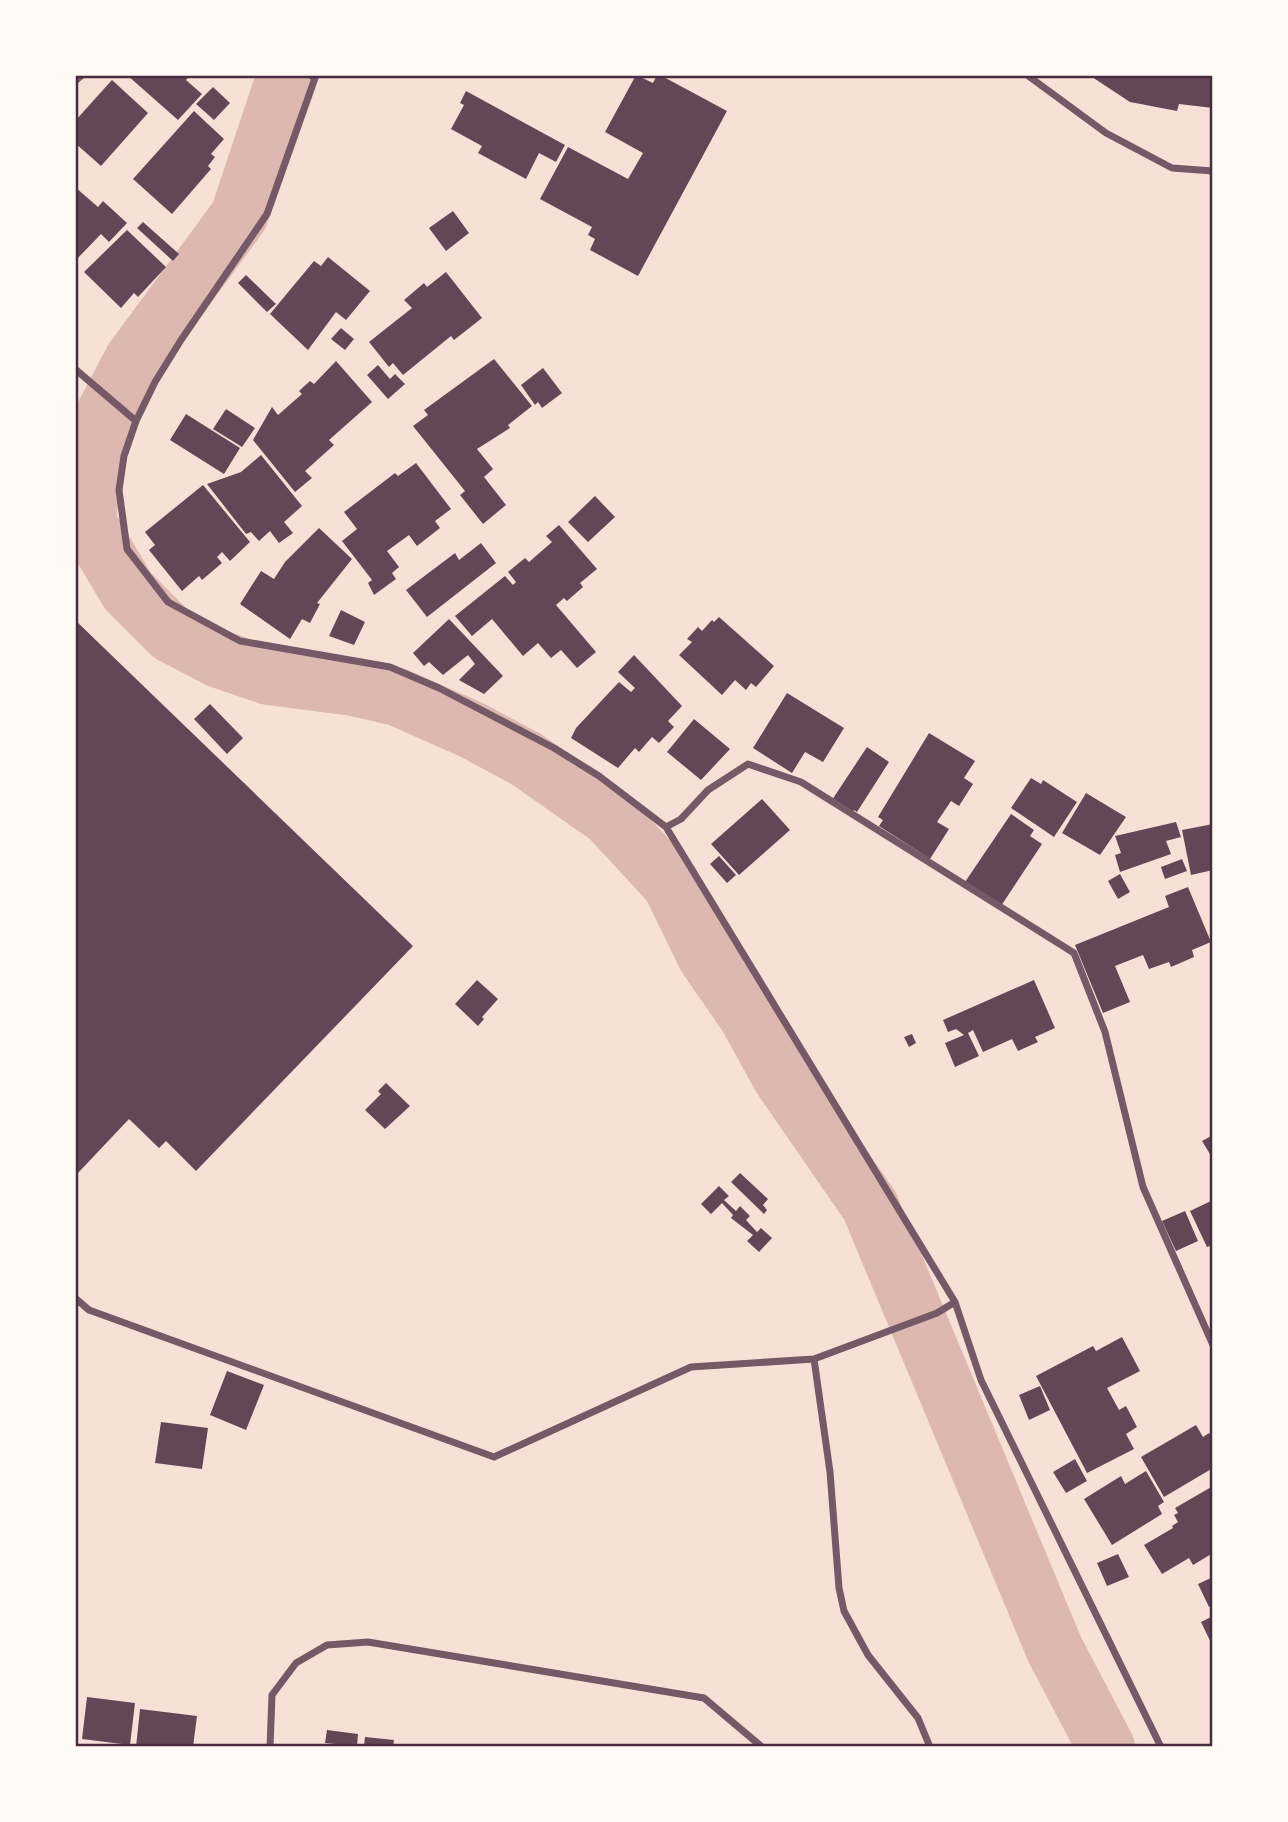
<svg xmlns="http://www.w3.org/2000/svg" width="1288" height="1822" font-family="Inter,sans-serif">
<style>
.lines{fill:none;stroke-linecap:round;stroke-linejoin:round}
.river{stroke:#dcb8b0;stroke-width:58}
.building{fill:#644757}
.minor{stroke:#755966;stroke-width:7}
.neatline{fill:none;stroke:#4a2c40;stroke-width:2.5}
</style>
<rect width="100%" height="100%" fill="#f7e1d7"/>
<g class="lines">
<path class="river" d="M 286,75 L 239,216 L 133,360 L 105,413 L 92,476 L 87,522 L 128,591 L 171,634 L 219,659 L 269,676 L 354,687 L 397,697 L 472,730 L 526,759 L 609,817 L 671,884 L 706,956 L 748,1017 L 781,1077 L 870,1206 L 1055,1650 L 1106,1747"/>
</g>
<path class="building" d="M 127,75 L 190,75 L 186,80 L 202,94 L 178,120 Z
M 636,75 L 653,83 L 657,75 L 660,75 L 727,111 L 638,276 L 590,250 L 595,239 L 588,235 L 592,227 L 540,199 L 568,147 L 628,179 L 643,153 L 605,132 Z
M 1089,75 L 1213,75 L 1213,108 L 1179,104 L 1177,111 L 1130,102 Z
M 112,80 L 148,113 L 101,166 L 75,143 L 75,121 Z
M 213,87 L 230,103 L 214,120 L 196,104 Z
M 466,91 L 565,145 L 556,162 L 539,153 L 526,179 L 478,153 L 482,146 L 451,129 L 464,105 L 460,103 Z
M 194,111 L 224,139 L 211,154 L 215,157 L 208,166 L 211,169 L 172,214 L 133,179 Z
M 75,187 L 98,207 L 103,201 L 127,223 L 109,242 L 101,234 L 75,261 Z
M 453,211 L 469,233 L 446,251 L 429,228 Z
M 143,222 L 179,254 L 173,261 L 137,228 Z
M 127,230 L 166,267 L 138,297 L 134,293 L 121,308 L 84,272 Z
M 328,257 L 370,291 L 346,320 L 336,312 L 308,350 L 270,314 L 314,261 L 321,266 Z
M 446,272 L 482,318 L 454,340 L 451,336 L 403,375 L 393,363 L 389,367 L 369,342 L 412,308 L 404,300 L 424,283 L 427,287 Z
M 246,275 L 276,304 L 267,312 L 238,283 Z
M 341,328 L 354,339 L 345,350 L 331,339 Z
M 494,359 L 532,406 L 508,425 L 510,428 L 477,449 L 493,469 L 484,477 L 506,505 L 483,524 L 460,495 L 465,491 L 413,426 L 428,415 L 424,410 Z
M 336,361 L 372,402 L 329,440 L 334,445 L 305,471 L 312,478 L 295,492 L 253,440 L 272,407 L 278,415 L 302,394 L 299,391 L 310,381 L 314,384 Z
M 378,365 L 390,379 L 395,374 L 405,384 L 388,399 L 367,375 Z
M 543,368 L 562,393 L 542,408 L 538,402 L 535,405 L 521,385 Z
M 226,409 L 255,428 L 242,447 L 213,429 Z
M 186,414 L 240,448 L 224,474 L 170,440 Z
M 261,455 L 302,506 L 284,522 L 293,533 L 279,543 L 270,531 L 259,541 L 251,532 L 246,534 L 207,484 L 241,472 Z
M 416,463 L 451,509 L 435,521 L 440,528 L 417,546 L 409,535 L 387,551 L 399,567 L 392,573 L 396,579 L 374,595 L 368,583 L 372,580 L 342,541 L 357,529 L 344,512 L 395,473 L 398,476 Z
M 203,485 L 250,542 L 230,561 L 222,552 L 217,557 L 222,563 L 202,580 L 199,576 L 182,591 L 149,550 L 155,545 L 145,532 Z
M 595,496 L 615,517 L 588,542 L 568,522 Z
M 559,525 L 597,569 L 580,583 L 583,587 L 567,601 L 564,598 L 556,605 L 596,652 L 577,668 L 561,650 L 551,658 L 538,643 L 523,656 L 492,619 L 472,636 L 455,616 L 505,576 L 513,585 L 516,582 L 508,572 L 525,558 L 529,562 L 552,542 L 546,536 Z
M 319,528 L 352,559 L 317,603 L 320,604 L 310,623 L 302,619 L 290,639 L 240,604 L 261,571 L 274,579 L 285,562 Z
M 481,543 L 496,563 L 427,617 L 406,590 L 455,553 L 459,560 Z
M 341,610 L 365,622 L 354,645 L 329,636 Z
M 719,617 L 774,666 L 756,687 L 751,683 L 746,690 L 735,680 L 722,695 L 679,655 L 692,642 L 687,639 L 698,627 L 702,631 L 712,620 L 714,622 Z
M 449,619 L 503,676 L 484,694 L 459,680 L 475,664 L 468,655 L 443,675 L 429,662 L 424,666 L 413,653 Z
M 75,620 L 413,946 L 196,1171 L 166,1141 L 159,1148 L 129,1119 L 78,1173 L 75,1170 Z
M 634,655 L 682,706 L 668,721 L 674,727 L 659,743 L 652,737 L 639,752 L 635,748 L 618,768 L 571,738 L 576,728 L 619,682 L 631,692 L 635,688 L 618,672 Z
M 787,693 L 844,728 L 823,762 L 805,752 L 792,773 L 753,748 Z
M 210,704 L 243,738 L 227,754 L 194,719 Z
M 694,719 L 730,749 L 701,780 L 667,752 Z
M 929,733 L 975,761 L 964,778 L 973,784 L 959,806 L 951,801 L 937,822 L 949,829 L 930,859 L 879,826 L 883,820 L 878,817 Z
M 867,747 L 889,762 L 857,812 L 854,810 L 852,813 L 832,800 Z
M 1031,778 L 1041,784 L 1043,780 L 1077,802 L 1054,837 L 1011,808 Z
M 1086,793 L 1126,817 L 1100,855 L 1062,833 Z
M 762,799 L 790,830 L 739,875 L 711,844 Z
M 1011,814 L 1034,830 L 1030,836 L 1042,844 L 1001,906 L 965,882 Z
M 1176,822 L 1181,837 L 1166,841 L 1171,854 L 1120,872 L 1115,855 L 1121,853 L 1115,836 Z
M 1213,824 L 1213,870 L 1191,875 L 1182,830 Z
M 719,856 L 736,875 L 727,883 L 710,864 Z
M 1182,859 L 1187,871 L 1165,879 L 1161,867 Z
M 1120,874 L 1130,892 L 1118,899 L 1108,881 Z
M 1188,887 L 1211,942 L 1192,950 L 1194,957 L 1171,967 L 1169,962 L 1149,969 L 1143,955 L 1115,966 L 1130,1002 L 1103,1013 L 1075,945 L 1169,907 L 1165,896 Z
M 477,980 L 498,999 L 482,1017 L 484,1019 L 478,1026 L 455,1004 Z
M 1034,980 L 1055,1028 L 1035,1037 L 1038,1042 L 1018,1051 L 1012,1039 L 983,1052 L 973,1030 L 968,1033 L 979,1056 L 955,1067 L 945,1043 L 964,1035 L 956,1029 L 948,1032 L 943,1020 Z
M 912,1034 L 916,1043 L 909,1047 L 904,1037 Z
M 386,1083 L 410,1106 L 385,1129 L 365,1110 L 381,1094 L 378,1091 Z
M 1213,1135 L 1213,1159 L 1202,1141 Z
M 740,1173 L 768,1199 L 763,1205 L 767,1210 L 764,1214 L 731,1182 Z
M 719,1186 L 729,1196 L 724,1200 L 736,1211 L 740,1206 L 750,1216 L 746,1220 L 757,1232 L 761,1228 L 772,1238 L 759,1252 L 747,1241 L 753,1235 L 731,1218 L 733,1215 L 722,1203 L 711,1214 L 701,1204 Z
M 1213,1200 L 1213,1245 L 1207,1247 L 1190,1211 Z
M 1185,1211 L 1198,1241 L 1176,1251 L 1162,1221 Z
M 1122,1337 L 1140,1371 L 1107,1388 L 1119,1410 L 1126,1406 L 1137,1427 L 1126,1434 L 1134,1449 L 1087,1473 L 1036,1376 L 1093,1346 L 1096,1351 Z
M 227,1371 L 264,1385 L 246,1430 L 210,1415 Z
M 1040,1386 L 1050,1410 L 1029,1420 L 1019,1395 Z
M 161,1422 L 208,1428 L 202,1469 L 155,1463 Z
M 1196,1425 L 1203,1437 L 1209,1433 L 1213,1439 L 1213,1468 L 1164,1497 L 1141,1457 Z
M 1075,1459 L 1087,1481 L 1066,1493 L 1053,1472 Z
M 1146,1471 L 1164,1502 L 1158,1506 L 1162,1514 L 1112,1545 L 1084,1499 L 1121,1476 L 1125,1484 Z
M 1213,1486 L 1213,1553 L 1193,1565 L 1189,1558 L 1162,1574 L 1144,1545 L 1173,1528 L 1172,1526 L 1178,1522 L 1174,1515 L 1178,1513 L 1175,1508 Z
M 1118,1554 L 1129,1577 L 1107,1586 L 1097,1563 Z
M 1213,1577 L 1213,1606 L 1209,1607 L 1198,1584 Z
M 1213,1616 L 1213,1647 L 1201,1622 Z
M 87,1697 L 135,1703 L 130,1745 L 82,1739 Z
M 140,1709 L 197,1716 L 193,1747 L 136,1747 Z
M 327,1730 L 358,1734 L 357,1746 L 325,1743 Z
M 365,1737 L 394,1740 L 393,1747 L 364,1746 Z"/>
<g class="lines">
<path class="minor" d="M 310,75 L 315,78 L 267,214 L 181,340 L 155,382 L 136,421 L 124,456 L 119,490 L 127,549 L 168,602 L 240,641 L 390,667 L 439,688 L 554,748 L 599,776 L 666,827 L 955,1302 L 981,1380 L 1161,1747
M 1027,75 L 1106,133 L 1172,168 L 1213,171
M 75,81 L 82,75
M 75,369 L 136,421
M 666,827 L 681,819 L 708,790 L 748,764 L 801,782 L 1074,953 L 1105,1032 L 1143,1187 L 1213,1345
M 75,1298 L 89,1310 L 494,1457 L 691,1367 L 814,1359 L 937,1313 L 955,1302
M 814,1359 L 830,1472 L 839,1588 L 844,1611 L 868,1655 L 918,1718 L 930,1747
M 270,1747 L 272,1695 L 296,1663 L 327,1645 L 368,1642 L 704,1698 L 762,1747"/>
</g>
<rect width="1288" height="1822" fill="none" stroke="#fffaf5" stroke-width="154"/>
<rect x="77" y="77" width="1134" height="1668" class="neatline"/>
</svg>
